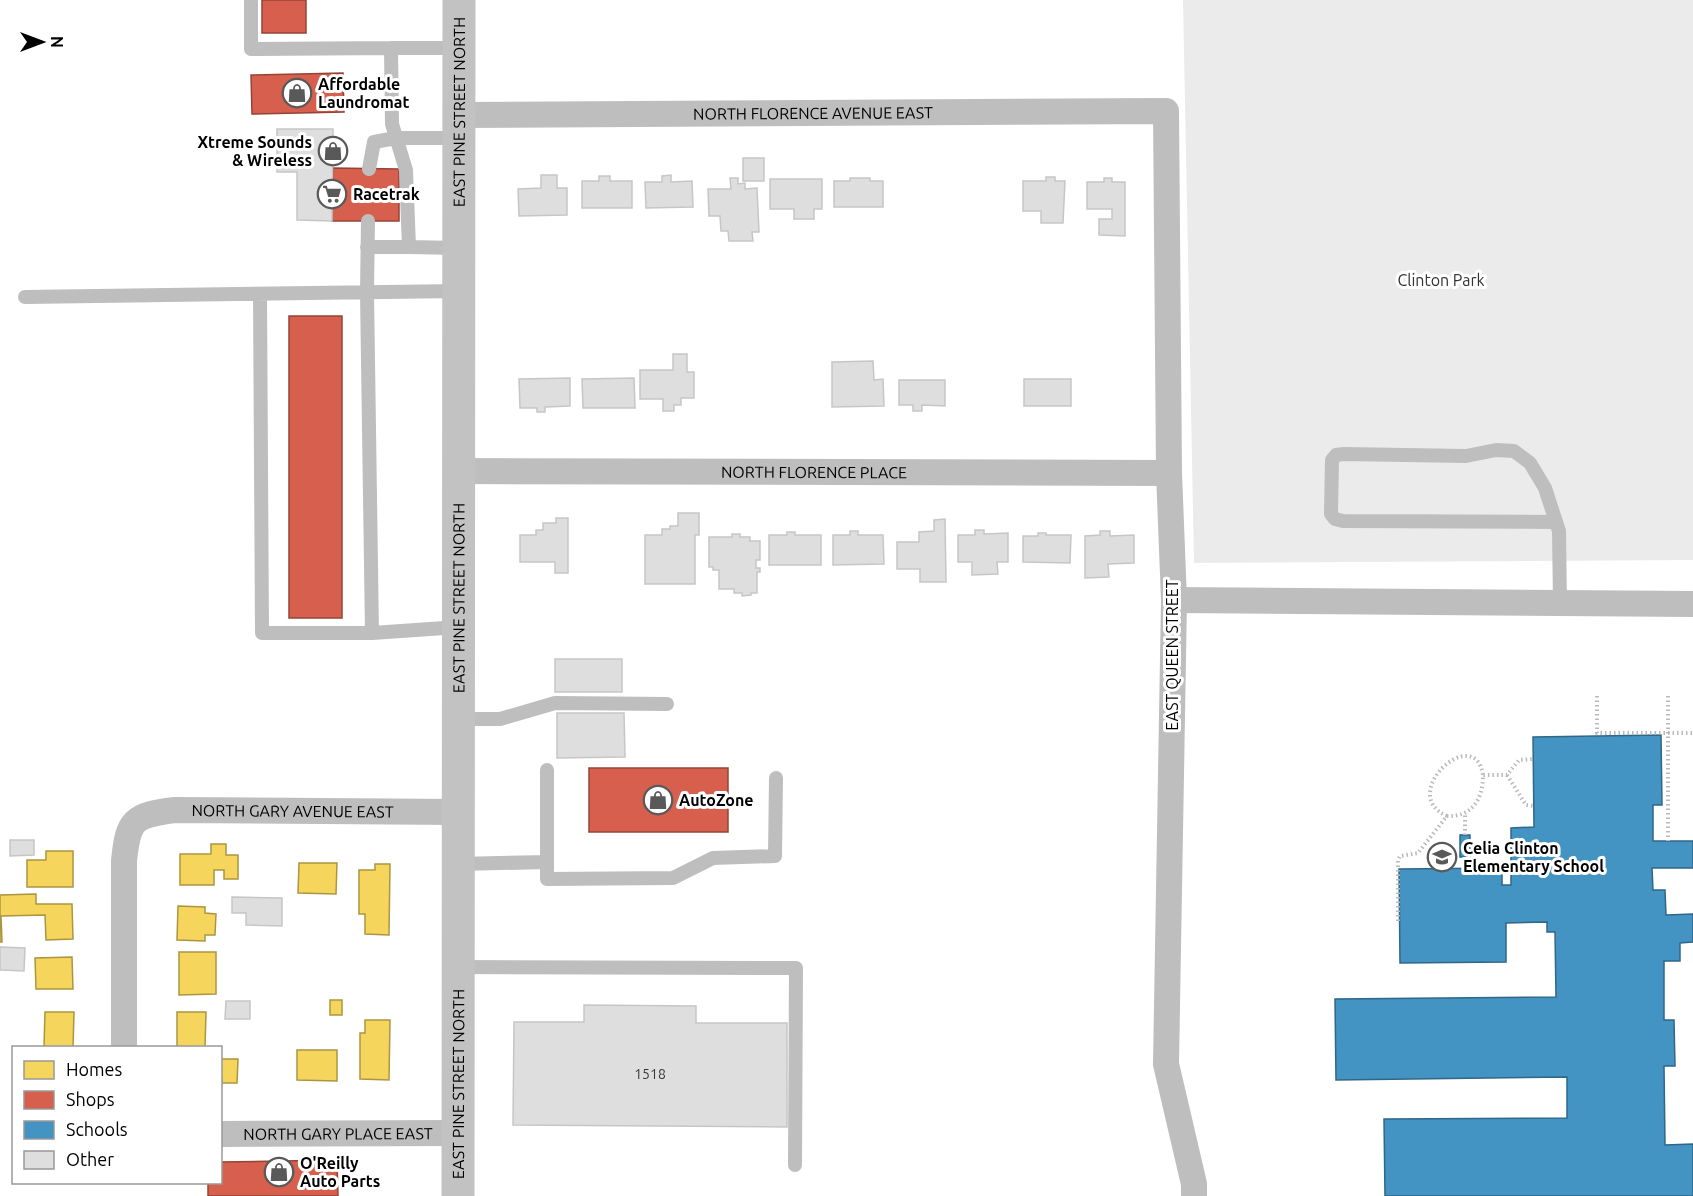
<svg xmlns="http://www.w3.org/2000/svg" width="1693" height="1196" font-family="Ubuntu,sans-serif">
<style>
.green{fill:#ebebeb}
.homes{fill:#f6d55c;stroke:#ac9540;stroke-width:1.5}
.shops{fill:#d6604d;stroke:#964336;stroke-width:1.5}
.schools{fill:#4393c3;stroke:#2f6788;stroke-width:1.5}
.building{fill:#dedede;stroke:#c6c6c6;stroke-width:1.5}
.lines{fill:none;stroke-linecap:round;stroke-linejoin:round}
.path{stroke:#b9b9b9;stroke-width:4;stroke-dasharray:1.5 3;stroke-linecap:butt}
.lane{stroke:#bebebe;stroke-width:14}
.street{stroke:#bebebe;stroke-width:26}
.secondary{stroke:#c2c2c2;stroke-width:33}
.labels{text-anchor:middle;stroke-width:6;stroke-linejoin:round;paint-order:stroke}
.number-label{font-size:14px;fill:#383838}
.poi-label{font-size:16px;font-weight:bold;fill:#000;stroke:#fff;text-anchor:start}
.street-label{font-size:16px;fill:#000;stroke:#fff}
.park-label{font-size:16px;fill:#313131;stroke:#fff}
</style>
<rect width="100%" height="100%" fill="#fff"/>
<path class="green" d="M 1183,0 L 1693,0 L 1693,560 L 1194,563 Z"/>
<path class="homes" d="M 211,844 L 226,844 L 226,855 L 238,855 L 238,879 L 224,879 L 224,870 L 214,870 L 214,885 L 180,885 L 180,854 L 211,854 Z
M 46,851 L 73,851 L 73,887 L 27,887 L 27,860 L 46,860 Z
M 299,863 L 337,863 L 336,894 L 298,893 Z
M 375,864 L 390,864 L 389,935 L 365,934 L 365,914 L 359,914 L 359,870 L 375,870 Z
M 36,894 L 36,904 L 72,904 L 73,939 L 46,940 L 45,915 L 1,916 L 2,942 L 0,942 L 0,895 Z
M 178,906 L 205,907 L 205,913 L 216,914 L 215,935 L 205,935 L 205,941 L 177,940 Z
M 179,952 L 216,952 L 216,994 L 179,995 Z
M 72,957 L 73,989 L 36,989 L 35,958 Z
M 330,1000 L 342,1000 L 342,1015 L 330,1015 Z
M 45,1012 L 74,1012 L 73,1048 L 44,1047 Z
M 177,1012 L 206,1012 L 205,1048 L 177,1048 Z
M 365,1020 L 390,1020 L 389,1080 L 360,1079 L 360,1033 L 365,1033 Z
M 297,1050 L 337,1050 L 337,1081 L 297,1080 Z
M 220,1059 L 238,1059 L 237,1083 L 222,1083 Z"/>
<path class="shops" d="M 262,0 L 306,0 L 306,33 L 262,33 Z
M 343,73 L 344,112 L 252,114 L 251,75 Z
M 333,168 L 399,169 L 399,221 L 332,221 Z
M 289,316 L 342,316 L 342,618 L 289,618 Z
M 589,768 L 728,768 L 728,832 L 589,832 Z
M 337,1160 L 338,1196 L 208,1196 L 208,1182 L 220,1182 L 220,1162 Z"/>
<path class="schools" d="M 1661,735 L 1662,805 L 1653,805 L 1653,841 L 1693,841 L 1693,868 L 1652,868 L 1653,890 L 1665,890 L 1666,915 L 1693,914 L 1693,942 L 1680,943 L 1680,961 L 1664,961 L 1664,1020 L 1674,1020 L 1675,1066 L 1664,1066 L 1665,1145 L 1693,1144 L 1693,1196 L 1385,1196 L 1384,1119 L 1567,1118 L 1567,1077 L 1336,1080 L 1335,999 L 1556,997 L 1555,932 L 1547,932 L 1547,922 L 1506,923 L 1506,962 L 1400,963 L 1399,869 L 1502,868 L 1502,885 L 1511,885 L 1511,828 L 1534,827 L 1533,737 Z
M 1460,835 L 1470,835 L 1470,857 L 1460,857 Z"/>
<path class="building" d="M 277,129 L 333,129 L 332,221 L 297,220 L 297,172 L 277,172 Z
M 743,158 L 764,158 L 764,181 L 743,181 Z
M 541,175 L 557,175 L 557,188 L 567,188 L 567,215 L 519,216 L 518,189 L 541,188 Z
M 671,175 L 671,182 L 692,181 L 693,207 L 646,208 L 645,182 L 662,182 L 662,176 Z
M 599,176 L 610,176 L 610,181 L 632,181 L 632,208 L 582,208 L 582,181 L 599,181 Z
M 1046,177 L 1055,177 L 1055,181 L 1065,181 L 1063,223 L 1041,223 L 1041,211 L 1023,211 L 1023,181 L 1046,181 Z
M 730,178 L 738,178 L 738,184 L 745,183 L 745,189 L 757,188 L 759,232 L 752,232 L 753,241 L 729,241 L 728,231 L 721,231 L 720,216 L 709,216 L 708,189 L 731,189 Z
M 850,178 L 870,178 L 870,181 L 883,181 L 883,207 L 834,207 L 834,181 L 850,181 Z
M 1104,178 L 1112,178 L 1112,182 L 1125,182 L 1125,236 L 1099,235 L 1099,219 L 1112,219 L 1112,209 L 1087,209 L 1087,182 L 1104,182 Z
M 770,179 L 822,179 L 822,209 L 814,209 L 814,219 L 794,219 L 794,209 L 770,209 Z
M 673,354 L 687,354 L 687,372 L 694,372 L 694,398 L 681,398 L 681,405 L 674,405 L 674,411 L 663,411 L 663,399 L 640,399 L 640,370 L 673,370 Z
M 873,361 L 874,380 L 883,379 L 884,406 L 832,407 L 832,362 Z
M 570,378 L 570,406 L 545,407 L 545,412 L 537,412 L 537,408 L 520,408 L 519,379 Z
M 634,378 L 635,408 L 583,408 L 582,379 Z
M 1024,379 L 1071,379 L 1071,406 L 1024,406 Z
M 899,380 L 945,380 L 945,406 L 922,405 L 922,411 L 913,411 L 913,405 L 899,405 Z
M 678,513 L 699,513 L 699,535 L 695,535 L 695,584 L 645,584 L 645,535 L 662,535 L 662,529 L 670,529 L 670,526 L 678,526 Z
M 556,518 L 568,518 L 568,573 L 555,573 L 555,562 L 520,562 L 520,535 L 536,535 L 536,530 L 543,530 L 543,523 L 556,523 Z
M 945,519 L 946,582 L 920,582 L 920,569 L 897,569 L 897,542 L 919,542 L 919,532 L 934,531 L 934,520 Z
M 975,530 L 984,530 L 984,534 L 1008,533 L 1008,562 L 997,562 L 998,574 L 972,575 L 972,562 L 958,562 L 958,535 L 975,535 Z
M 850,531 L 858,531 L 858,535 L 883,535 L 884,564 L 833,565 L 833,535 L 850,535 Z
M 1100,531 L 1110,531 L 1110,536 L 1134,535 L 1134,563 L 1108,564 L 1109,577 L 1085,578 L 1085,536 L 1100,535 Z
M 787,532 L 795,532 L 795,535 L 821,535 L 821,565 L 769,565 L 769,535 L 787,535 Z
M 1038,533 L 1046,533 L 1046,535 L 1071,535 L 1070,563 L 1023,562 L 1023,536 L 1038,536 Z
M 732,534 L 740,534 L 740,537 L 750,537 L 750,541 L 760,541 L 760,560 L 756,560 L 756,568 L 760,568 L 760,572 L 757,572 L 757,593 L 751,593 L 751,595 L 742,596 L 742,593 L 734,593 L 734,589 L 719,589 L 719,570 L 713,570 L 713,567 L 709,567 L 709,537 L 732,537 Z
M 555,659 L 622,659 L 622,692 L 555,692 Z
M 557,713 L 624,713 L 625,757 L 557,758 Z
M 10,840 L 34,840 L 34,855 L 10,856 Z
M 232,897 L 282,898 L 282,926 L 246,925 L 246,913 L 232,913 Z
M 0,947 L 25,948 L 24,971 L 0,970 Z
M 226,1001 L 250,1001 L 250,1019 L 225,1019 Z
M 584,1005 L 696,1006 L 696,1023 L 787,1023 L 787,1127 L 513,1125 L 514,1022 L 584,1022 Z"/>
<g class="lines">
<path class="path" d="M 1597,696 L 1597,733 L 1693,733
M 1668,696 L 1668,841
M 1507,775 L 1526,805 L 1534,806
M 1447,816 C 1396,794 1475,722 1483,775
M 1465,835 L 1465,814
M 1398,921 L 1398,860 L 1400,856 L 1418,853 L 1447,816 C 1473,817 1483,798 1483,775 L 1507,775 L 1519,760 L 1533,759"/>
<path class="lane" d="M 251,0 L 251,49 L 391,48
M 369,169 L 374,142 L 396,138 L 459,138
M 368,221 L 367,292 L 372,633 L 459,627
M 367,247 L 409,247
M 458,248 L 409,247 L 406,170 L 392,124 L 391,48 L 459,48
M 260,294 L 262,633 L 372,633
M 25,297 L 460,291
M 1556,522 L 1343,521 L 1335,519 L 1331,514 L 1332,460 L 1336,455 L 1344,454 L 1466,456 L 1496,450 L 1514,451 L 1530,463 L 1545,488 L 1559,531 L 1560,603
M 458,719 L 500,719 L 555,703 L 667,704
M 547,770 L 547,879 L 673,878 L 713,858 L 775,856 L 776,778
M 458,864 L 547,862
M 458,967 L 796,968 L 795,1165"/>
<g class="street">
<path id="s1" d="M 459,115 L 1166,111 L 1169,473 L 1174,600 L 1166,1064 L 1194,1184 L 1194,1196"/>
<path id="s2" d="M 460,471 L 1169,473"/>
<path d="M 1174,600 L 1693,604"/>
<path id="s3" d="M 124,1048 L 124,861 C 128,820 133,815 175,810 L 458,812"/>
<path id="s4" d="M 220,1134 L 457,1133"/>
</g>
<path class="secondary" id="s5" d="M 458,1196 L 459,0"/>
</g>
<defs>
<g id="shop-ring" transform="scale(1.5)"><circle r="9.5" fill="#fff" stroke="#595959" stroke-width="1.5"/><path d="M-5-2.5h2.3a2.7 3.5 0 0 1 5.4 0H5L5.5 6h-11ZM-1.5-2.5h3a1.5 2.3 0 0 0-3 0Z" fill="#595959"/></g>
<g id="supermarket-ring" transform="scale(1.5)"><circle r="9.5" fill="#fff" stroke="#595959" stroke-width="1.5"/><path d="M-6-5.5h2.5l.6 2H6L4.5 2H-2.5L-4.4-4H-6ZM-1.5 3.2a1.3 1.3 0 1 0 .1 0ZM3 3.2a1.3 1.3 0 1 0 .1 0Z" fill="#595959"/></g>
<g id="school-ring" transform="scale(1.5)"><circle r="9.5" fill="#fff" stroke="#595959" stroke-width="1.5"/><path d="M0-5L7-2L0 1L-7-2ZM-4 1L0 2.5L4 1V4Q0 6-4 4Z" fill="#595959"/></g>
</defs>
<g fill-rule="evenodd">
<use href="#shop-ring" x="297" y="93"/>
<use href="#shop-ring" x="333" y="151"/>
<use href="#supermarket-ring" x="332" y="194"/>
<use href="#shop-ring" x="658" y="800"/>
<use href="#school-ring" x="1442" y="857"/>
<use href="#shop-ring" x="279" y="1172"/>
</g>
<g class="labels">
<g class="number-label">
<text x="650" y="1079">1518</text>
</g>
<g class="poi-label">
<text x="318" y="90">Affordable<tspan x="318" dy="18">Laundromat</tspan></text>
<text x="312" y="148" text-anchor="end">Xtreme Sounds<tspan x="312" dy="18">&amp; Wireless</tspan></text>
<text x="353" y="200">Racetrak</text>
<text x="679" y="806">AutoZone</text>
<text x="1463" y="854">Celia Clinton<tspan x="1463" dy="18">Elementary School</tspan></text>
<text x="300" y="1169">O'Reilly<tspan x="300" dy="18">Auto Parts</tspan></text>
</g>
<g class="street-label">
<text dy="6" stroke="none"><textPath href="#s5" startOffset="1084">EAST PINE STREET NORTH</textPath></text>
<text dy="6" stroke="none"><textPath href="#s1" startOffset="354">NORTH FLORENCE AVENUE EAST</textPath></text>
<text dy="6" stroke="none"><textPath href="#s2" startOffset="354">NORTH FLORENCE PLACE</textPath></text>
<text dy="6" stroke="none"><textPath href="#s5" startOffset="598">EAST PINE STREET NORTH</textPath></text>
<text transform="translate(1172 655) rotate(-90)" y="6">EAST QUEEN STREET</text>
<text dy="6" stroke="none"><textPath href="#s3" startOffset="388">NORTH GARY AVENUE EAST</textPath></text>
<text dy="6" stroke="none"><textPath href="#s5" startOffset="112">EAST PINE STREET NORTH</textPath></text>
<text dy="6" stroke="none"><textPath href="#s4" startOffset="118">NORTH GARY PLACE EAST</textPath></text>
</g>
<g class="park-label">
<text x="1441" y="286">Clinton Park</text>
</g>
</g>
<rect x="12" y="1046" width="210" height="138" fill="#ffffff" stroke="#999999" stroke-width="1.5"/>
<rect x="24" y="1061" width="30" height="18" fill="#f6d55c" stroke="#999999" stroke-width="1.5"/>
<text x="66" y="1076" font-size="18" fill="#000000">Homes</text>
<rect x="24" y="1091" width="30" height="18" fill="#d6604d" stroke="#999999" stroke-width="1.5"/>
<text x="66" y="1106" font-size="18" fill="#000000">Shops</text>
<rect x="24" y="1121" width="30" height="18" fill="#4393c3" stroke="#999999" stroke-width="1.5"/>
<text x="66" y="1136" font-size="18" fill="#000000">Schools</text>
<rect x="24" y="1151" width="30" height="18" fill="#dedede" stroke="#999999" stroke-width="1.5"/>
<text x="66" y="1166" font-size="18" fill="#000000">Other</text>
<g transform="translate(42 42) rotate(90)" stroke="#ffffff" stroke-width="4.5" paint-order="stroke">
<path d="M0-4.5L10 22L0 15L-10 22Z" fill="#000000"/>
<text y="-9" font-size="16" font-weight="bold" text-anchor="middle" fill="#000000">N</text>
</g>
</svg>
